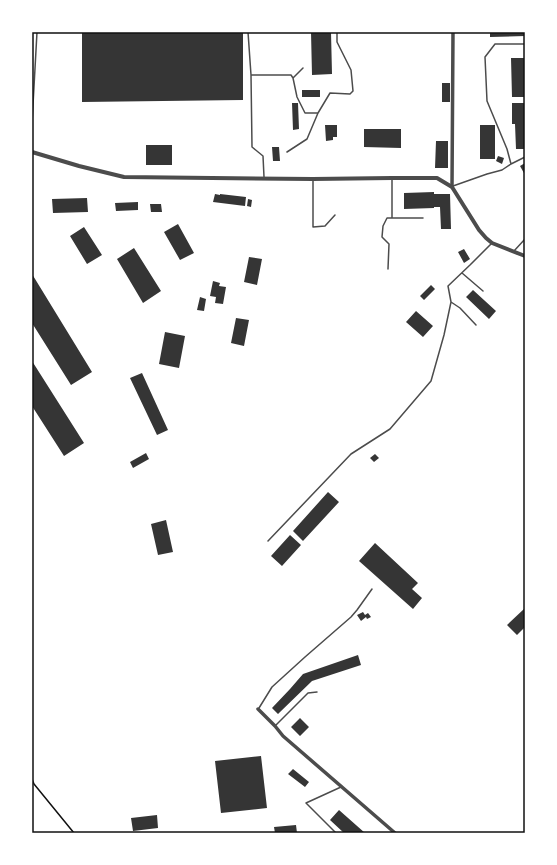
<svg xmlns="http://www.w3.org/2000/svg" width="557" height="865" font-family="Literata,serif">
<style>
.building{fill:#353535}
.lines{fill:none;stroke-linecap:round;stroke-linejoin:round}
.path{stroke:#111;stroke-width:1.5}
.service{stroke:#4c4c4c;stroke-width:1.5}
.minor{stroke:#4c4c4c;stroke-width:3.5}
.tertiary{stroke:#4c4c4c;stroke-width:4}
.neatline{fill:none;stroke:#111;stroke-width:1.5}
</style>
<rect width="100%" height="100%" fill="#fff"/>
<path class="building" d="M 82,32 L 243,32 L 243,100 L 82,102 Z
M 311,32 L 331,32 L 332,74 L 312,75 Z
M 490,32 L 525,32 L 525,36 L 490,37 Z
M 511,58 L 525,58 L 525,97 L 512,97 Z
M 442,83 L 450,83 L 450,102 L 442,102 Z
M 302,90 L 320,90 L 320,97 L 302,97 Z
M 292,103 L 298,103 L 299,129 L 293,130 Z
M 512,103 L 525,103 L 525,149 L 516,149 L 515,124 L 512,124 Z
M 325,125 L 337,125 L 337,137 L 333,137 L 333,140 L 326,141 Z
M 480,125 L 495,125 L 495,159 L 480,159 Z
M 364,129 L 401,129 L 401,148 L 364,147 Z
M 436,141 L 448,141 L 448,168 L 435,168 Z
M 146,145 L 172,145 L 172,165 L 146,165 Z
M 272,147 L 279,147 L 280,161 L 273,161 Z
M 498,156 L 504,158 L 502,164 L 496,161 Z
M 525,163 L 525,175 L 520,166 Z
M 434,192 L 434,194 L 450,194 L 451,229 L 441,229 L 440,207 L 434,207 L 434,208 L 404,209 L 404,193 Z
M 215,194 L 220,195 L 220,194 L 246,197 L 245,206 L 213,202 Z
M 87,198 L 88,212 L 53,213 L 52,199 Z
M 248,199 L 252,200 L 251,207 L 247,206 Z
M 138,202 L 138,210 L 116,211 L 115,203 Z
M 150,204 L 161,204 L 162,212 L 151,212 Z
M 178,224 L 194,253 L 180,260 L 164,232 Z
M 84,227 L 102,255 L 87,264 L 70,236 Z
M 134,248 L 161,291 L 143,303 L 117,259 Z
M 464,249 L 470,259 L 464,263 L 458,252 Z
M 249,257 L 262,259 L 257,285 L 244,282 Z
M 32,274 L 92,372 L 71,385 L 32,323 Z
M 213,281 L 220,283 L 219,286 L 226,287 L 223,304 L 215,303 L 216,297 L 210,296 Z
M 431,285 L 435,289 L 424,300 L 420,296 Z
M 473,290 L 496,311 L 489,319 L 466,297 Z
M 200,297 L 206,299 L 204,311 L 197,310 Z
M 416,311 L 433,326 L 423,337 L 406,322 Z
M 236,318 L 249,320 L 244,346 L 231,343 Z
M 165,332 L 185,336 L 179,368 L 159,364 Z
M 32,361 L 84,443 L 64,456 L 32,406 Z
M 142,373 L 168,430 L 157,435 L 130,378 Z
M 146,453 L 149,459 L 133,468 L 130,462 Z
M 375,454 L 379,458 L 374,462 L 370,458 Z
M 328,492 L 339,502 L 303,541 L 293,531 Z
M 166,520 L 173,552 L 158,555 L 151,524 Z
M 290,535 L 301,545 L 282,566 L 271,556 Z
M 375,543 L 418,583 L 412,589 L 422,598 L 413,609 L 359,561 Z
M 525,608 L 525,627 L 517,635 L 507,625 Z
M 363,612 L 365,615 L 368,613 L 371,617 L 367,619 L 366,617 L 361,621 L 357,615 Z
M 358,655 L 361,665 L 312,681 L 278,714 L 272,708 L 290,689 L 303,674 Z
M 300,718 L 309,727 L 300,736 L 291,727 Z
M 261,756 L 267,808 L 221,813 L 215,761 Z
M 293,769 L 309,782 L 305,787 L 288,774 Z
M 339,810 L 365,833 L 344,833 L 330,820 Z
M 157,815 L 158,828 L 133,831 L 131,818 Z
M 296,825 L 297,833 L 275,833 L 274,827 Z"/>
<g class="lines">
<path class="path" d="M 32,779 L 34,784 L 74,833"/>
<path class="service" d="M 248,32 L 251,75
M 303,68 L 293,78 L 297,97 L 305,113 L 318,113 L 330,93 L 350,94 L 353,91 L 351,70 L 337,42 L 337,32
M 32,123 L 37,32
M 287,152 L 307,139 L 318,113
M 511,164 L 525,157
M 264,177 L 263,156 L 252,147 L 251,75 L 291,75 L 293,78
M 392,179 L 392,218 L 423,218
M 313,180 L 313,227 L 325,226 L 335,215
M 453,186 L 487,174 L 502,170 L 511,164 L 507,149 L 487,101 L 485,57 L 495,44 L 525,44
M 514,251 L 525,239
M 388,269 L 389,244 L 382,237 L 383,226 L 387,218 L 392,218
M 462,273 L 483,291
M 451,302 L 460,308 L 476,325
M 268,541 L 351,454 L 390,429 L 431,381 L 444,335 L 451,302 L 448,286 L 470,265 L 491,244
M 259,708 L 272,687 L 305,657 L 351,617 L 357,610 L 372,589
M 275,726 L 308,693 L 317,692
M 336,833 L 306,803 L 341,787"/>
<path class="minor" d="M 452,187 L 453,32
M 258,709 L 275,726 L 283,736 L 395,833"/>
<path class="tertiary" d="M 32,152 L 79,166 L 124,177 L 313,179 L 392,178 L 437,178 L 452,187 L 479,230 L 486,238 L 492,243 L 525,256"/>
</g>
<rect width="557" height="865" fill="none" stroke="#ffffff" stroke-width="66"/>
<rect x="33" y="33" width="491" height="799" class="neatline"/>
</svg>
